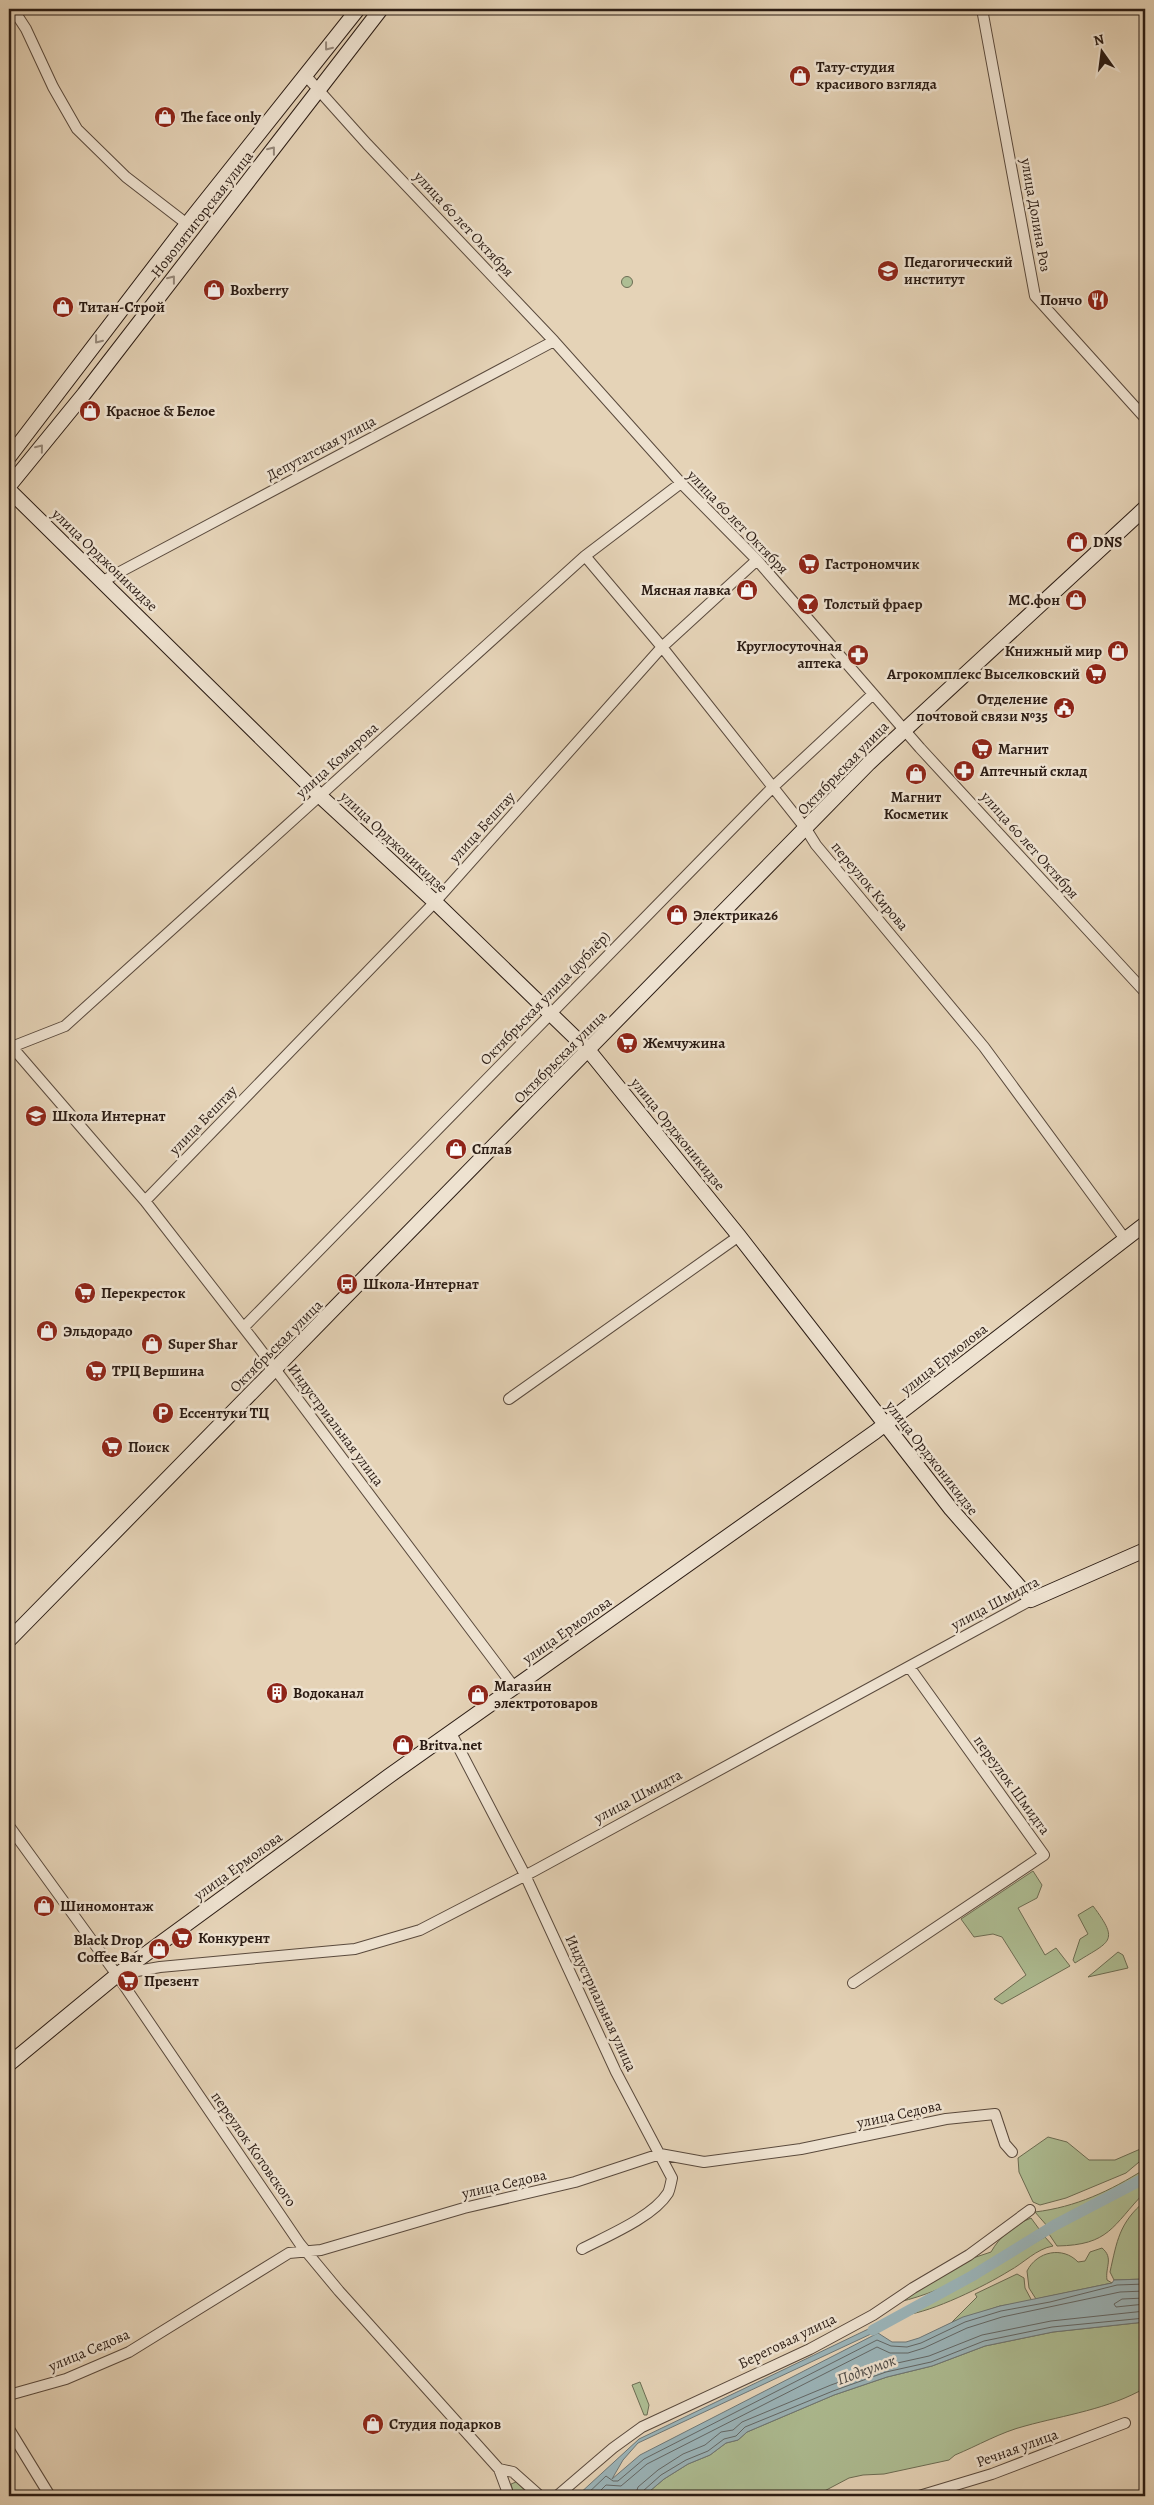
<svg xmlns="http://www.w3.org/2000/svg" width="1154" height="2505" font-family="Alegreya,serif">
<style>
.green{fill:#aebe94;stroke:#6c6d54}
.water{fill:#9bb5ba;stroke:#6e7878}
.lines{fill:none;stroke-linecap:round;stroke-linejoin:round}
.shore{stroke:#636867;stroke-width:1}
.canal{stroke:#9bb5ba;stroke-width:11}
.street-casing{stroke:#5a4a3d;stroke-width:12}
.secondary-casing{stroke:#2b1c14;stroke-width:16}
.street{stroke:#eee2d0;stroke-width:10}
.secondary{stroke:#eee2d0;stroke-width:14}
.oneway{stroke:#96897b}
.labels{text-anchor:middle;stroke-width:5;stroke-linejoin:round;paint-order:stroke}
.poi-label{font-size:15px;font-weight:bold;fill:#2b1c14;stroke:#eee2d0;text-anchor:start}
.street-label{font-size:15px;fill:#2b1c14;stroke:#eee2d0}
.water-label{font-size:16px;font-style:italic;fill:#4d4a46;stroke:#eee2d0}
</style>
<rect width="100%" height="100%" fill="#e5d3b7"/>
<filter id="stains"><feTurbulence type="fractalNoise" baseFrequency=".004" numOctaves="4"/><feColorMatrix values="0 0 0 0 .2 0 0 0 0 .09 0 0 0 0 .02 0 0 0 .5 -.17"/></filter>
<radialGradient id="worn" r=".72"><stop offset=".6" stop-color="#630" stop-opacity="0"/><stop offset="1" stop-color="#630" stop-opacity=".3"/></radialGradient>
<path class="green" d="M621.5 282a5.5 5.5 0 1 1 11 0a5.5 5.5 0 1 1-11 0Z
M 1033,1871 L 1042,1885 L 1037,1898 L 1018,1908 L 1045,1955 L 1056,1948 L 1070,1966 L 1002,2004 L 994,1999 L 1026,1975 L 1002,1937 L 993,1934 L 974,1937 L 961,1919 Z
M 1093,1906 C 1121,1943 1109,1941 1075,1963 L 1073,1960 L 1080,1939 L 1088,1934 L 1078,1915 Z
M 1118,1952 L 1123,1955 L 1128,1968 L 1088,1977 Z
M 1048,2137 L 1067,2142 L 1089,2160 L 1115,2160 L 1145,2147 L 1145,2157 L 1126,2173 L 1066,2198 L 1040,2205 L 1033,2202 L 1019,2172 L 1018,2158 Z
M 1145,2169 L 1145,2177 L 1048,2227 L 1035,2212 C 1076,2207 1110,2191 1145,2169 Z
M 1145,2179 L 1145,2192 C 1112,2226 1110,2245 1057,2246 L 1047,2231 Z
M 1145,2201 L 1145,2279 L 1114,2280 L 1110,2272 C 1117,2241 1119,2223 1145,2201 Z
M 1031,2218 L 1042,2233 C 997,2260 950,2290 899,2302 L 970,2259 L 991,2252 C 1000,2236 1014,2225 1031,2218 Z
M 1045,2237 L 1053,2246 C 1036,2249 1024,2263 1009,2271 C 985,2286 932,2312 905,2315 Z
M 1102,2248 C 1114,2258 1105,2267 1107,2280 L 1112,2283 L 1036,2299 L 1029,2288 L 1027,2271 C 1037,2251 1063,2246 1078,2262 L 1085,2261 L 1090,2252 Z
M 1017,2274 L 1024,2278 L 1025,2288 L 1032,2301 L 1000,2306 L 952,2322 L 977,2297 L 975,2294 Z
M 1145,2322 L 1145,2388 C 1109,2409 1065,2415 1025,2426 C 1001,2432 977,2446 955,2455 L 949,2460 L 884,2474 L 863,2475 L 849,2478 L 815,2496 L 644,2496 L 664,2479 L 688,2464 L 710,2455 L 726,2443 L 738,2440 L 747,2432 L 834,2395 L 887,2377 L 932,2366 L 985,2346 L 1053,2332 Z
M 640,2382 L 649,2405 L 647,2415 L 644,2415 L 632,2385 Z
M 516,2482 L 531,2496 L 514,2496 L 511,2484 Z"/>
<path class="water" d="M 1145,2279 L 1145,2322 L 1053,2332 L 985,2346 L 932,2366 L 887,2377 L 834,2395 L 747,2432 L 738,2440 L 726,2443 L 710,2455 L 688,2464 L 664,2479 L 644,2496 L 577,2496 L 639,2439 L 885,2321 L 888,2326 L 638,2443 L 623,2460 L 612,2479 L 640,2455 L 878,2333 L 892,2342 L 906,2342 L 919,2338 L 963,2317 L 1000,2306 L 1112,2283 L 1114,2280 Z"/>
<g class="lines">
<path class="shore" d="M 1145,2298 L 1122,2299 L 1114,2304 L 1116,2307 L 1145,2304
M 585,2496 L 606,2476 L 613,2481 L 618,2481 L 644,2459 L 877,2340 L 891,2346 L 907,2347 L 921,2343 L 965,2322 L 1001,2311 L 1050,2302 L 1117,2285 L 1145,2284
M 595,2496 L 606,2485 L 621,2486 L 647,2464 L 877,2347 L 890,2353 L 908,2353 L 924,2348 L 967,2328 L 1002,2317 L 1120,2292 L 1145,2291
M 635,2496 L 638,2487 L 658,2470 L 683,2454 L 705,2445 L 721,2432 L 733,2430 L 742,2422 L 831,2385 L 884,2366 L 929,2356 L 982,2335 L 1051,2321 L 1145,2311
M 641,2496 L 643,2491 L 661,2475 L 686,2460 L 708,2451 L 724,2439 L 736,2436 L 745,2427 L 833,2391 L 886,2372 L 931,2362 L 984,2341 L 1052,2327 L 1145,2318"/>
<path class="canal" d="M 873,2330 L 972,2276 L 1055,2225 L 1145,2178"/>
<g class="street-casing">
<path id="street" d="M 13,9 L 26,29 L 53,87 L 77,129 L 126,177 L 187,224
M 982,9 L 1035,296 L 1145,418
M 306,76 L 367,144 L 554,341 L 681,483 L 757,560 L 920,748 L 1145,992
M 585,556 L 662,647 L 806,829 L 816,845 L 984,1047 L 1125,1239
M 103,581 L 554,341
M 12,1047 L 145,1201 L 257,1345 L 514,1687
M 9,1048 L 65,1026 L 585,556 L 681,483
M 145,1201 L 435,902 L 662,647 L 757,560
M 244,1327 L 773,787 L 873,694
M 509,1399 L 739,1236
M 451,1733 L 525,1875 L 616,2072 L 672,2178 C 671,2182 670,2189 668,2193 C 653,2217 607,2236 582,2249
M 9,1826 L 117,1975 L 300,2244 L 339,2291 L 499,2469 L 513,2472 L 540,2496
M 120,1974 L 160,1967 L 355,1949 L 420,1930 L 534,1871 L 1031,1600
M 853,1983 L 1044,1855 L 910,1668
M 9,2395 L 66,2379 L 129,2352 L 289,2253 L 321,2250 L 464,2208 L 575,2182 L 660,2154 L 704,2162 L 801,2149 L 946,2119 L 995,2114 L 1005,2144 L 1012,2152
M 9,2429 L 50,2496
M 499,2469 L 509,2496
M 557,2496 L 613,2448 L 642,2427 L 810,2349 L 873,2315 L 913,2288 L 969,2255 L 1030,2210
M 919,2496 L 992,2474 L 1125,2423"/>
</g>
<g class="secondary-casing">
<path id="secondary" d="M 9,457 L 187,224 L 358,9
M 9,486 L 84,394 L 381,9
M 9,490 L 320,796 L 435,902 L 589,1051 L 739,1236 L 951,1509 L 1031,1600 L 1145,1550
M 9,1640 L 869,763 L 1145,508
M 9,2064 L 117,1975 L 389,1776 L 875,1432 L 1145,1224"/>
</g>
<use href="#street" class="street"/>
<use href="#secondary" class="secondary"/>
</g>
<defs><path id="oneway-chevron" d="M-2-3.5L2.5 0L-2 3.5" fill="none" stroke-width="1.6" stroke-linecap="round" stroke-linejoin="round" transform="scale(1.25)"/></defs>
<g class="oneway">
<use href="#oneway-chevron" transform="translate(328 47) rotate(128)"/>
<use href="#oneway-chevron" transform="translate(272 150) rotate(-52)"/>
<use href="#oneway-chevron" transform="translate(172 279) rotate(-52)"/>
<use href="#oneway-chevron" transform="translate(98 340) rotate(129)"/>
<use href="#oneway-chevron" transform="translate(40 448) rotate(-51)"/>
</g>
<defs>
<g id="shop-disc" transform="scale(1.125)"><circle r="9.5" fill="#8f2418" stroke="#eee2d0"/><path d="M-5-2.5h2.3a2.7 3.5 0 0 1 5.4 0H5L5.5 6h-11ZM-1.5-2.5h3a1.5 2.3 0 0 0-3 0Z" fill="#fff"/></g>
<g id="university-disc" transform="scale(1.125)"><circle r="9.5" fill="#8f2418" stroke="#eee2d0"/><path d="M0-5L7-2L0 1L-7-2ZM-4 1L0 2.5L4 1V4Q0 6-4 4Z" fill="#fff"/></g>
<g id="restaurant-disc" transform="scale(1.125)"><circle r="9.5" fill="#8f2418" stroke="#eee2d0"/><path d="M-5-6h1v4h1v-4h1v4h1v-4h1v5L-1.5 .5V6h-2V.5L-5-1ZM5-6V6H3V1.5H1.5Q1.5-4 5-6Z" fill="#fff"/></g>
<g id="supermarket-disc" transform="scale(1.125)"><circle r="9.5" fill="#8f2418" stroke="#eee2d0"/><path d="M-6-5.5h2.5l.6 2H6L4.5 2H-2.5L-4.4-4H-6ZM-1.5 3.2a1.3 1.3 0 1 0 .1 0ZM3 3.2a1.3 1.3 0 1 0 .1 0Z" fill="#fff"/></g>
<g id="bar-disc" transform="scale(1.125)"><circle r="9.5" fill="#8f2418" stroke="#eee2d0"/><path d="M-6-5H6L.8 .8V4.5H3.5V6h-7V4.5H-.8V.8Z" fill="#fff"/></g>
<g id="pharmacy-disc" transform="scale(1.125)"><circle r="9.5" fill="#8f2418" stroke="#eee2d0"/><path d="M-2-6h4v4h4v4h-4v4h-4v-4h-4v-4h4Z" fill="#fff"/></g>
<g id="civic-disc" transform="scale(1.125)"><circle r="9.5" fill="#8f2418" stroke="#eee2d0"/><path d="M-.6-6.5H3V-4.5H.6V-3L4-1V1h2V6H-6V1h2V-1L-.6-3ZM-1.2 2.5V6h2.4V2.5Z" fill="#fff"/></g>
<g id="school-disc" transform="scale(1.125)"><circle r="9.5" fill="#8f2418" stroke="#eee2d0"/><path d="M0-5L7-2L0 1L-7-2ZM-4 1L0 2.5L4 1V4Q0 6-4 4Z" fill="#fff"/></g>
<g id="bus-disc" transform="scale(1.125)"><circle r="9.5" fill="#8f2418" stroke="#eee2d0"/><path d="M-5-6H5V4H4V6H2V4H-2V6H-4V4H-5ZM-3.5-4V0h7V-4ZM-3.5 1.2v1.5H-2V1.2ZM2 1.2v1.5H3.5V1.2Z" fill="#fff"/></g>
<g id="parking-disc" transform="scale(1.125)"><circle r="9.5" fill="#8f2418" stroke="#eee2d0"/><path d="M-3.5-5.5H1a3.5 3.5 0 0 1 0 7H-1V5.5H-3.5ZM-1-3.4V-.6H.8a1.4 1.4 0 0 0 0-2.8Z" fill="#fff"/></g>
<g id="building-disc" transform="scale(1.125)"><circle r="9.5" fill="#8f2418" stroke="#eee2d0"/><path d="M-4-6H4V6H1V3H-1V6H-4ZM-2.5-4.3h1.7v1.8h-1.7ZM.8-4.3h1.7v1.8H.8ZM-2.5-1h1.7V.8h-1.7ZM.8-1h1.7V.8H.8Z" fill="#fff"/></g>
</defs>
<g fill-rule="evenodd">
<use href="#shop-disc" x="800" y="76"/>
<use href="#shop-disc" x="165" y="117"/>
<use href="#university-disc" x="888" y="271"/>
<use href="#shop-disc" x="214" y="290"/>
<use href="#restaurant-disc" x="1098" y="300"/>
<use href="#shop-disc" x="63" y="307"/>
<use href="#shop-disc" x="90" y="411"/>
<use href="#shop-disc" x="1077" y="542"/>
<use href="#supermarket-disc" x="809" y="564"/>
<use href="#shop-disc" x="747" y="590"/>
<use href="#shop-disc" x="1076" y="600"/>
<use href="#bar-disc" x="808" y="604"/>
<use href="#shop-disc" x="1118" y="651"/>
<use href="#pharmacy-disc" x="858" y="655"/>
<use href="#supermarket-disc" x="1096" y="674"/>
<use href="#civic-disc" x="1064" y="708"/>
<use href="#supermarket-disc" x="982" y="749"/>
<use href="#pharmacy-disc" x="964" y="771"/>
<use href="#shop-disc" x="916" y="774"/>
<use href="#shop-disc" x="677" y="915"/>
<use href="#supermarket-disc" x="627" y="1043"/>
<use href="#school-disc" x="36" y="1116"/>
<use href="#shop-disc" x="456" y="1149"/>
<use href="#bus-disc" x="347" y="1284"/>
<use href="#supermarket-disc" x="85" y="1293"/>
<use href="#shop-disc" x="47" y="1331"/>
<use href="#shop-disc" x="152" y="1344"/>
<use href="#supermarket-disc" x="96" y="1371"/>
<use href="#parking-disc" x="163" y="1413"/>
<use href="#supermarket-disc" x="112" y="1447"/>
<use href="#building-disc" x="277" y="1693"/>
<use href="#shop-disc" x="478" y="1695"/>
<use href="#shop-disc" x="403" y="1745"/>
<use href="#shop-disc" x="44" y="1906"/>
<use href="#supermarket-disc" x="182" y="1938"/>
<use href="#shop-disc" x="159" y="1949"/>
<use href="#supermarket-disc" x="128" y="1981"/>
<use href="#shop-disc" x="373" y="2424"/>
</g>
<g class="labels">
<g class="poi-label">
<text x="816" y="72">Тату-студия<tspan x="816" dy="17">красивого взгляда</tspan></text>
<text x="181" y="122">The face only</text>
<text x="904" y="267">Педагогический<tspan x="904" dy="17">институт</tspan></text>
<text x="230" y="295">Boxberry</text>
<text x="1082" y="305" text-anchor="end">Пончо</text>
<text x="79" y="312">Титан-Строй</text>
<text x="106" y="416">Красное &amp; Белое</text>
<text x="1093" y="547">DNS</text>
<text x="825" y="569">Гастрономчик</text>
<text x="731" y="595" text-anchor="end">Мясная лавка</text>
<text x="1060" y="605" text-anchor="end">МС.фон</text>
<text x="824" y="609">Толстый фраер</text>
<text x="842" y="651" text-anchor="end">Круглосуточная<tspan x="842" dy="17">аптека</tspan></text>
<text x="1102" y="656" text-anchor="end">Книжный мир</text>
<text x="1080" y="679" text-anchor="end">Агрокомплекс Выселковский</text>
<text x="1048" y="704" text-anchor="end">Отделение<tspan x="1048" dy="17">почтовой связи №35</tspan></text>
<text x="998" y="754">Магнит</text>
<text x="980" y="776">Аптечный склад</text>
<text x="916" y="802" text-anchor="middle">Магнит<tspan x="916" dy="17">Косметик</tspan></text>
<text x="693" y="920">Электрика26</text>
<text x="643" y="1048">Жемчужина</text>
<text x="52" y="1121">Школа Интернат</text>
<text x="472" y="1154">Сплав</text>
<text x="363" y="1289">Школа-Интернат</text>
<text x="101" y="1298">Перекресток</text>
<text x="63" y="1336">Эльдорадо</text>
<text x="168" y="1349">Super Shar</text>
<text x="112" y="1376">ТРЦ Вершина</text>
<text x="179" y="1418">Ессентуки ТЦ</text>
<text x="128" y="1452">Поиск</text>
<text x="494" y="1691">Магазин<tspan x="494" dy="17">электротоваров</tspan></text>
<text x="293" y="1698">Водоканал</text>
<text x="419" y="1750">Britva.net</text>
<text x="60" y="1911">Шиномонтаж</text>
<text x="198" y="1943">Конкурент</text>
<text x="143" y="1945" text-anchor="end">Black Drop<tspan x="143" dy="17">Coffee Bar</tspan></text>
<text x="144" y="1986">Презент</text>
<text x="389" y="2429">Студия подарков</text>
</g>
<g class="street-label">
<text transform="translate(202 214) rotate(-52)" y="5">Новопятигорская улица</text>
<text transform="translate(1036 215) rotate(80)" y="5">улица Долина Роз</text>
<text transform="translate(464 224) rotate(47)" y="5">улица 60 лет Октября</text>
<text transform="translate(321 448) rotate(-28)" y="5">Депутатская улица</text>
<text transform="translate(738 522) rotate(46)" y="5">улица 60 лет Октября</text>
<text transform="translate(105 560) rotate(44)" y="5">улица Орджоникидзе</text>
<text transform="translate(337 760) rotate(-42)" y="5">улица Комарова</text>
<text transform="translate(843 768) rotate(-46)" y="5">Октябрьская улица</text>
<text transform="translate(482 827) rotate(-48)" y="5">улица Бештау</text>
<text transform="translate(394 842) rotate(43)" y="5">улица Орджоникидзе</text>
<text transform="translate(1030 845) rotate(48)" y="5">улица 60 лет Октября</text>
<text transform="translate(870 886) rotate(50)" y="5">переулок Кирова</text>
<text transform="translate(545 998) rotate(-46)" y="5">Октябрьская улица (дублёр)</text>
<text transform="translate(560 1057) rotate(-45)" y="5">Октябрьская улица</text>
<text transform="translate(203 1120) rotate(-46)" y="5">улица Бештау</text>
<text transform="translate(678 1134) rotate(51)" y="5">улица Орджоникидзе</text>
<text transform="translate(276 1346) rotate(-45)" y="5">Октябрьская улица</text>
<text transform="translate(944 1359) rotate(-38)" y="5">улица Ермолова</text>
<text transform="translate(336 1425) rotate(53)" y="5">Индустриальная улица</text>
<text transform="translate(932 1458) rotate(52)" y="5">улица Орджоникидзе</text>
<text transform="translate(995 1603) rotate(-28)" y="5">улица Шмидта</text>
<text transform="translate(567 1630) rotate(-35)" y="5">улица Ермолова</text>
<text transform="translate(1012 1785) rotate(54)" y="5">переулок Шмидта</text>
<text transform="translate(638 1796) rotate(-28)" y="5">улица Шмидта</text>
<text transform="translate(238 1866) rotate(-36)" y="5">улица Ермолова</text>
<text transform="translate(601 2003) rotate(65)" y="5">Индустриальная улица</text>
<text transform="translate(899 2114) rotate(-12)" y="5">улица Седова</text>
<text transform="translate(254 2149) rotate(55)" y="5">переулок Котовского</text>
<text transform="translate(504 2184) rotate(-13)" y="5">улица Седова</text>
<text transform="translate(787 2341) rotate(-26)" y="5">Береговая улица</text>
<text transform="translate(89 2350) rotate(-23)" y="5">улица Седова</text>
<text transform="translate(1017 2448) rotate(-20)" y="5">Речная улица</text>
</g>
<g class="water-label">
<text transform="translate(866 2369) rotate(-20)" y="6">Подкумок</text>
</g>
</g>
<rect width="1154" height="2505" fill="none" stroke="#e5d3b7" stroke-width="30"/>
<rect x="10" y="10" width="1134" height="2485" fill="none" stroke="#2b1c14" stroke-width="2.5"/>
<rect x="15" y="15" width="1124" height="2475" fill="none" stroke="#2b1c14"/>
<g transform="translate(1102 52) rotate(346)" stroke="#eee2d0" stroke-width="4" paint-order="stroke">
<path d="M0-4L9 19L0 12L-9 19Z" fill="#2b1c14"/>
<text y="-8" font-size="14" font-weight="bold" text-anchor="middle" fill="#2b1c14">N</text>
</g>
<rect width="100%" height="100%" filter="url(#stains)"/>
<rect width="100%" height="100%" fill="url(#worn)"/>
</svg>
